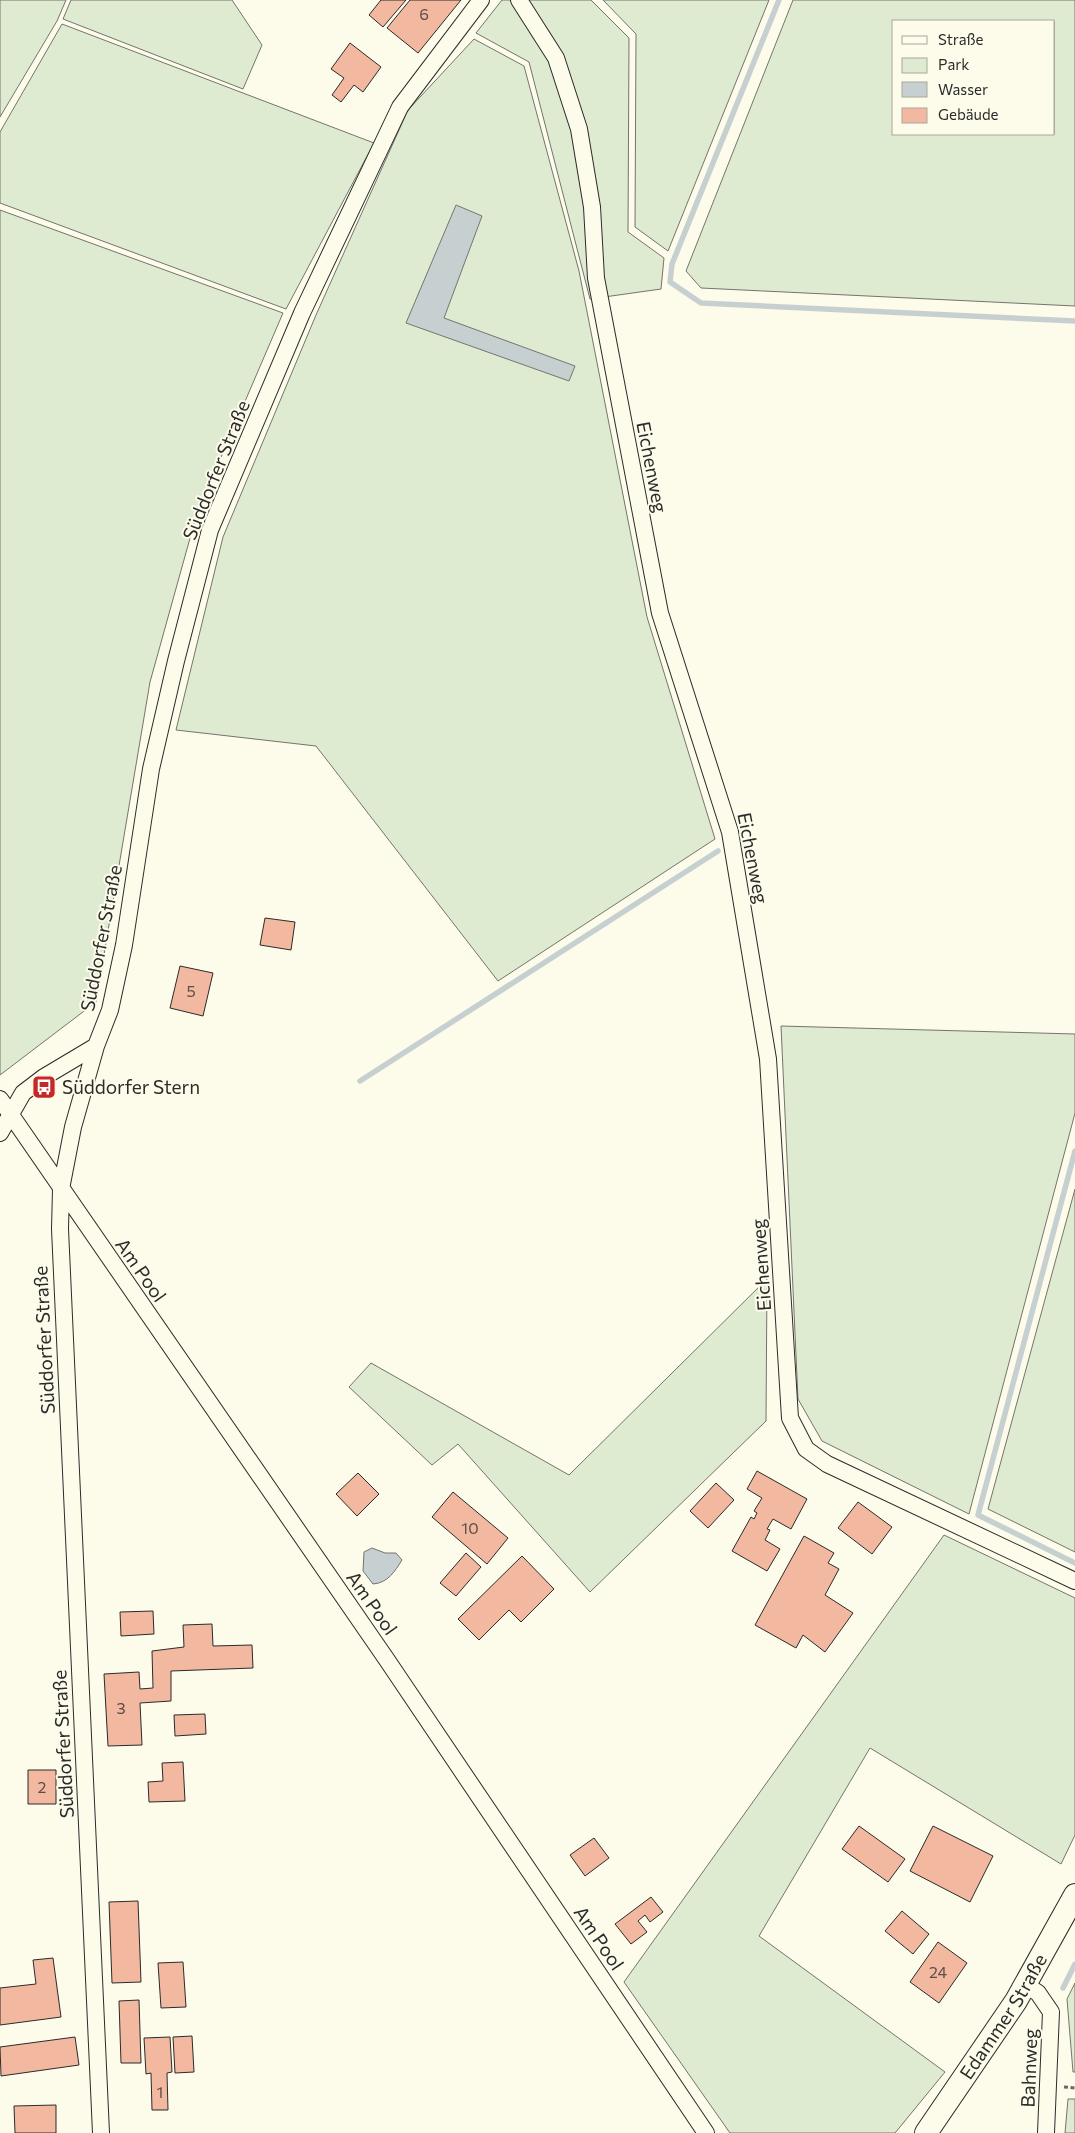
<svg xmlns="http://www.w3.org/2000/svg" width="1075" height="2133" font-family="Commissioner,sans-serif">
<style>
.green{fill:#deebd1;stroke:#74746e;fill-rule:evenodd}
.water{fill:#c7d0d0;stroke:#74746e}
.lines{fill:none;stroke-linecap:round;stroke-linejoin:round}
.stream{stroke:#c7d0d0;stroke-width:5.5}
.building{fill:#f2b8a0;stroke:#2b2b2b}
.street-casing{stroke:#2b2b2b;stroke-width:18}
.secondary-casing{stroke:#2b2b2b;stroke-width:24}
.path{stroke:#6a6964;stroke-width:3;stroke-dasharray:4 2.5;stroke-linecap:butt}
.street{stroke:#fdfbea;stroke-width:16}
.secondary{stroke:#fdfbea;stroke-width:22}
.labels{text-anchor:middle;stroke-width:4;stroke-linejoin:round;paint-order:stroke}
.number-label{font-size:16px;fill:#5d4e48}
.street-label{font-size:19px;fill:#2b2b2b;stroke:#fdfbea}
.poi-label{font-size:19px;fill:#2b2b2b;stroke:#fdfbea;text-anchor:start}
</style>
<rect width="100%" height="100%" fill="#fdfbea"/>
<path class="green" d="M 0,0 L 66,0 L 57,21 L 0,117 Z
M 71,0 L 232,0 L 262,45 L 243,89 L 63,19 Z
M 502,0 L 591,0 L 629,38 L 628,232 L 664,258 L 661,289 L 590,299 L 529,62 L 476,33 Z
M 603,0 L 769,0 L 668,251 L 635,227 L 636,34 Z
M 793,0 L 1075,0 L 1075,306 L 701,288 L 686,271 ZM 894,21 L 1054,21 L 1054,134 L 894,134 Z
M 62,24 L 374,143 L 286,309 L 0,203 L 0,132 Z
M 474,39 L 524,66 L 579,271 L 647,617 L 715,839 L 498,981 L 316,746 L 176,730 L 223,537 L 316,315 L 408,110 Z
M 0,210 L 283,313 L 197,513 L 150,682 L 96,1002 L 0,1075 Z
M 781,1026 L 1075,1034 L 1075,1113 L 969,1514 L 822,1441 L 798,1399 Z
M 1075,1189 L 1075,1552 L 988,1509 Z
M 767,1279 L 766,1421 L 590,1592 L 458,1444 L 432,1465 L 349,1387 L 371,1363 L 569,1475 Z
M 944,1535 L 1075,1598 L 1075,1835 L 1061,1864 L 870,1748 L 759,1936 L 945,2072 L 895,2133 L 730,2133 L 624,1982 Z
M 1075,1983 L 1075,2072 L 1073,2072 L 1067,1999 Z
M 1068,2099 L 1075,2099 L 1075,2133 L 1065,2133 Z"/>
<path class="water" d="M 456,205 L 482,216 L 444,318 L 575,366 L 569,381 L 406,323 Z
M 372,1548 L 385,1553 L 396,1553 L 402,1560 C 395,1571 388,1583 373,1584 L 363,1571 L 364,1552 Z"/>
<g class="lines">
<path class="stream" d="M 779,0 L 672,264 L 670,282 L 701,303 L 1075,321
M 360,1081 L 718,851
M 1075,1151 L 978,1515 L 1075,1563
M 1063,1988 L 1075,1964"/>
</g>
<path class="building" d="M 381,0 L 406,0 L 383,27 L 369,15 Z
M 410,0 L 461,0 L 418,53 L 387,28 Z
M 350,43 L 381,67 L 363,92 L 354,85 L 341,102 L 332,95 L 344,78 L 331,69 Z
M 265,918 L 295,922 L 291,950 L 260,945 Z
M 180,966 L 213,973 L 203,1016 L 170,1008 Z
M 757,1471 L 807,1499 L 791,1529 L 773,1519 L 767,1529 L 770,1530 L 765,1540 L 780,1549 L 767,1571 L 732,1551 L 751,1517 L 754,1519 L 757,1513 L 754,1511 L 762,1498 L 747,1489 Z
M 358,1473 L 379,1494 L 357,1516 L 336,1494 Z
M 716,1483 L 734,1500 L 708,1528 L 690,1511 Z
M 453,1492 L 508,1538 L 487,1564 L 432,1517 Z
M 858,1502 L 892,1527 L 872,1554 L 838,1528 Z
M 804,1536 L 834,1553 L 828,1563 L 839,1569 L 825,1595 L 853,1613 L 825,1652 L 803,1635 L 796,1648 L 755,1625 Z
M 466,1553 L 481,1567 L 456,1596 L 440,1583 Z
M 522,1556 L 554,1589 L 521,1622 L 509,1610 L 479,1640 L 458,1619 Z
M 153,1611 L 154,1634 L 121,1636 L 120,1612 Z
M 212,1624 L 213,1646 L 252,1645 L 253,1668 L 171,1671 L 171,1701 L 140,1703 L 142,1745 L 108,1746 L 104,1674 L 139,1672 L 140,1689 L 153,1688 L 152,1651 L 184,1647 L 183,1625 Z
M 205,1714 L 206,1734 L 175,1736 L 174,1715 Z
M 183,1762 L 185,1801 L 149,1802 L 148,1782 L 163,1781 L 162,1763 Z
M 28,1770 L 56,1770 L 56,1804 L 28,1804 Z
M 859,1826 L 905,1859 L 888,1882 L 842,1849 Z
M 933,1826 L 993,1856 L 970,1902 L 910,1871 Z
M 594,1838 L 609,1858 L 585,1876 L 570,1855 Z
M 651,1897 L 663,1912 L 650,1922 L 645,1915 L 638,1921 L 647,1932 L 631,1944 L 615,1924 Z
M 138,1901 L 141,1982 L 112,1983 L 109,1902 Z
M 902,1911 L 929,1934 L 913,1954 L 885,1931 Z
M 938,1942 L 967,1963 L 939,2003 L 910,1982 Z
M 53,1958 L 61,2017 L 0,2025 L 0,1988 L 36,1984 L 33,1960 Z
M 183,1962 L 186,2007 L 161,2008 L 158,1963 Z
M 139,2000 L 141,2063 L 121,2063 L 119,2001 Z
M 192,2036 L 194,2072 L 175,2073 L 173,2037 Z
M 75,2037 L 79,2065 L 1,2076 L 0,2047 Z
M 170,2037 L 172,2072 L 167,2073 L 168,2110 L 152,2110 L 151,2073 L 146,2074 L 144,2038 Z
M 56,2105 L 56,2133 L 15,2133 L 14,2106 Z"/>
<g class="lines">
<g class="street-casing">
<path id="street" d="M 519,0 L 556,58 L 579,129 L 592,207 L 596,278 L 660,613 L 730,832 L 768,1059 L 790,1418 L 806,1449 L 827,1464 L 1075,1581
M 0,1099 L 387,1660 L 706,2133
M 0,1133 L 23,1093 L 44,1077 L 96,1046
M 1026,1985 L 1038,1993 L 1051,2012 L 1046,2133
M 101,2133 L 60,1229 L 61,1189 L 73,1127 L 96,1046 L 110,1010 L 124,945 L 151,769 L 176,661 L 210,530 L 302,313 L 400,107 L 481,0"/>
</g>
<g class="secondary-casing">
<g id="secondary">
<path id="s1" d="M 926,2133 L 1016,2001 L 1075,1895"/>
</g>
</g>
<path class="path" d="M 1064,2087 L 1075,2088"/>
<use href="#street" class="street"/>
<use href="#secondary" class="secondary"/>
</g>
<defs>
<g id="bus-square" transform="scale(1.25)"><rect x="-9" y="-9" width="18" height="18" rx="4" fill="#c62828" stroke="#fdfbea"/><path d="M-5-6H5V4H4V6H2V4H-2V6H-4V4H-5ZM-3.5-4V0h7V-4ZM-3.5 1.2v1.5H-2V1.2ZM2 1.2v1.5H3.5V1.2Z" fill="#fff"/></g>
</defs>
<g fill-rule="evenodd">
<use href="#bus-square" x="44" y="1087"/>
</g>
<g class="labels">
<g class="number-label">
<text x="424" y="20">6</text>
<text x="191" y="997">5</text>
<text x="470" y="1534">10</text>
<text x="121" y="1714">3</text>
<text x="42" y="1793">2</text>
<text x="938" y="1978">24</text>
<text x="160" y="2098">1</text>
</g>
<g class="street-label">
<text transform="translate(652 467) rotate(79)" y="7">Eichenweg</text>
<text transform="translate(216 470) rotate(-68)" y="7">Süddorfer Straße</text>
<text transform="translate(753 858) rotate(79)" y="7">Eichenweg</text>
<text transform="translate(101 938) rotate(-79)" y="7">Süddorfer Straße</text>
<text transform="translate(761 1265) rotate(-94)" y="7">Eichenweg</text>
<text transform="translate(141 1270) rotate(55)" y="7">Am Pool</text>
<text transform="translate(44 1340) rotate(-93)" y="7">Süddorfer Straße</text>
<text transform="translate(372 1603) rotate(55)" y="7">Am Pool</text>
<text transform="translate(63 1744) rotate(-93)" y="7">Süddorfer Straße</text>
<text transform="translate(599 1938) rotate(56)" y="7">Am Pool</text>
<text dy="7" stroke="none"><textPath href="#s1" startOffset="140">Edammer Straße</textPath></text>
<text transform="translate(1029 2068) rotate(-88)" y="7">Bahnweg</text>
</g>
<g class="poi-label">
<text x="62" y="1094">Süddorfer Stern</text>
</g>
</g>
<rect x="892" y="20" width="162" height="115" fill="#fdfbea" stroke="#a9a89e"/>
<rect x="902" y="36" width="25" height="8" fill="#fdfbea" stroke="#a9a89e"/>
<text x="938" y="45" font-size="15" fill="#2b2b2b">Straße</text>
<rect x="902" y="58" width="25" height="15" fill="#deebd1" stroke="#a9a89e"/>
<text x="938" y="70" font-size="15" fill="#2b2b2b">Park</text>
<rect x="902" y="82" width="25" height="15" fill="#c7d0d0" stroke="#a9a89e"/>
<text x="938" y="95" font-size="15" fill="#2b2b2b">Wasser</text>
<rect x="902" y="108" width="25" height="15" fill="#f2b8a0" stroke="#a9a89e"/>
<text x="938" y="120" font-size="15" fill="#2b2b2b">Gebäude</text>
</svg>
